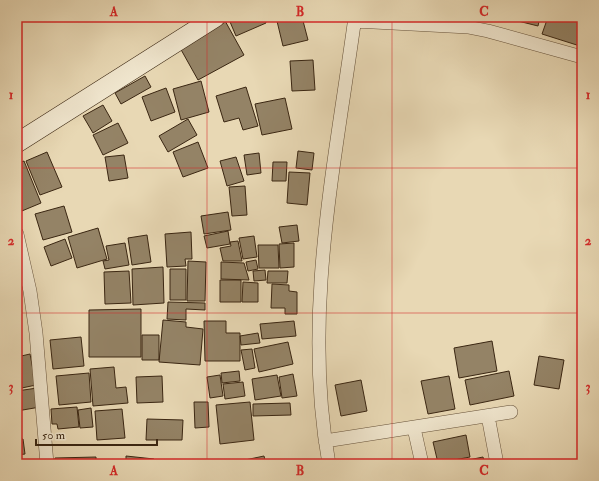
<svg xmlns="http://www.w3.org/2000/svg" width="599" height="481" font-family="'IM FELL Double Pica',serif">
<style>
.building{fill:#948366;stroke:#3a2612}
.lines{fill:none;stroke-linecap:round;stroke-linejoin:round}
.street-casing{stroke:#66523a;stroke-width:14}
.secondary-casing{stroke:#3a2612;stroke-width:20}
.street{stroke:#f0e6ce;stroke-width:13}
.secondary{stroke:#f0e6ce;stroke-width:19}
.grid{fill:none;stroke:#d62828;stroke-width:1;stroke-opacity:0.55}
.neatline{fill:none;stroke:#d62828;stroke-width:1.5}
.grid-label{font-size:13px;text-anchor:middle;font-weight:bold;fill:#d62828}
</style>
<rect width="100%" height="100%" fill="#e8d8b4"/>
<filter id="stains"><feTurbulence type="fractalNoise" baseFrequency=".005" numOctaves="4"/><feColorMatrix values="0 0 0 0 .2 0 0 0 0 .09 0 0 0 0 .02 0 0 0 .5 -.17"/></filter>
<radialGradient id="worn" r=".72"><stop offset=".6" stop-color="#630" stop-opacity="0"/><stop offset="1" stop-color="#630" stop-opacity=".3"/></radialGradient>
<path class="building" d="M 228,17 L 264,17 L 266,23 L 236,36 Z
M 276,17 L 302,17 L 308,40 L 283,46 Z
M 519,17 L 540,17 L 538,26 L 518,21 Z
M 548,17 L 582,17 L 582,38 L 580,46 L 542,34 Z
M 224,19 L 244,55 L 198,80 L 179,46 Z
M 313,60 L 315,90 L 292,91 L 290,61 Z
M 145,76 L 151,87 L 121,104 L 115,93 Z
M 201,81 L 209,112 L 181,120 L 173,89 Z
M 246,87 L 258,126 L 243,130 L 239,118 L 224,122 L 216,96 Z
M 166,88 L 175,112 L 151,121 L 142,97 Z
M 285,98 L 292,129 L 262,135 L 255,104 Z
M 103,105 L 112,121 L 93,133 L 83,116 Z
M 188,119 L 197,135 L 168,152 L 159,136 Z
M 118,123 L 128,143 L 103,155 L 93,135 Z
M 198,142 L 208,168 L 183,177 L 173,152 Z
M 298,151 L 314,153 L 312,170 L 296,168 Z
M 47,152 L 62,187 L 40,195 L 26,161 Z
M 259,153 L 261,173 L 247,175 L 244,155 Z
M 124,155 L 128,178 L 109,181 L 105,157 Z
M 236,157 L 244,181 L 227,186 L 220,161 Z
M 24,161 L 41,203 L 17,213 L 17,164 Z
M 273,162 L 287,162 L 286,181 L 272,181 Z
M 289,172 L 310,173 L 307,205 L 287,203 Z
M 245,186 L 247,215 L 232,216 L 229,187 Z
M 64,206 L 72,232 L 43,240 L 35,214 Z
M 228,212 L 231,230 L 204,234 L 201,216 Z
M 297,225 L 299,241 L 282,243 L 279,227 Z
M 98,228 L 107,259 L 77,268 L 68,237 Z
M 228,231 L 230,244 L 207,248 L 204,236 Z
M 191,232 L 192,259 L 185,259 L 186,266 L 167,267 L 165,234 Z
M 147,235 L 151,262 L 132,265 L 128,238 Z
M 254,236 L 257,257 L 243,259 L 239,238 Z
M 65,239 L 72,258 L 51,266 L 44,247 Z
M 238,241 L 242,261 L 223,261 L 220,248 L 231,246 L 230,242 Z
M 125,243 L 129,265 L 105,269 L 103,261 L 109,260 L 106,246 Z
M 294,243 L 294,267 L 280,268 L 279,244 Z
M 258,245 L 278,245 L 279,268 L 259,268 Z
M 256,260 L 258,269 L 248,271 L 246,262 Z
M 188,261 L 206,262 L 205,301 L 187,301 Z
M 221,262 L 244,263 L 249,280 L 221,279 Z
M 163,267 L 164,303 L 133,305 L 132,269 Z
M 170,269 L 186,269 L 186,300 L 170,300 Z
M 265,270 L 266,280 L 254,281 L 253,271 Z
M 129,271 L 131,303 L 105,304 L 104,272 Z
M 268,271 L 288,271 L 287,283 L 267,283 Z
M 220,280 L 241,280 L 241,302 L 220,302 Z
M 243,282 L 258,283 L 258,302 L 242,302 Z
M 272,284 L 289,285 L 289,291 L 297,292 L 297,314 L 285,314 L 285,308 L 271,308 Z
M 168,302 L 205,303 L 205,310 L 186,309 L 186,320 L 167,319 Z
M 141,309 L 141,357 L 89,357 L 89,310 Z
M 163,320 L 186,322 L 186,327 L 203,329 L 200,365 L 159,362 Z
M 204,321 L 226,321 L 226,333 L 240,333 L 240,361 L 205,361 Z
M 294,321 L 296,336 L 262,339 L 260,324 Z
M 258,333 L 260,343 L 241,345 L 240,336 Z
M 142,335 L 159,335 L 159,360 L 142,360 Z
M 81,337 L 84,366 L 53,369 L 50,340 Z
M 492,341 L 497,371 L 459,378 L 454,348 Z
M 288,342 L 293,364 L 259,372 L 254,349 Z
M 252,349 L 255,368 L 245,370 L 241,350 Z
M 30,354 L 36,385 L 17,389 L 17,357 Z
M 539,356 L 564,360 L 559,389 L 534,385 Z
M 114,367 L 116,388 L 126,387 L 128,403 L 93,406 L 90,369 Z
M 239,371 L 240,381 L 222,383 L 221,373 Z
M 509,371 L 514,396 L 470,405 L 465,380 Z
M 89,373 L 91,402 L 59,405 L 56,376 Z
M 293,374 L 297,396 L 282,398 L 279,377 Z
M 220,375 L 223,396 L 210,398 L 207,377 Z
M 277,375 L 281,396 L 255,400 L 252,379 Z
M 162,376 L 163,402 L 137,403 L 136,377 Z
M 449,376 L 455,409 L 428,414 L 421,381 Z
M 361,380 L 367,411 L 341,416 L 335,385 Z
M 243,382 L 245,396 L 225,399 L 223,384 Z
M 37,388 L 40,407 L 17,411 L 17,391 Z
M 194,402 L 208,402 L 209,427 L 195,428 Z
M 250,402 L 254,440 L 220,444 L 216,405 Z
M 290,403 L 291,415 L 253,416 L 253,404 Z
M 77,407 L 79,427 L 58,429 L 57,424 L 52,424 L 51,409 Z
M 91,408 L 93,427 L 80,428 L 78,410 Z
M 122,409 L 125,438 L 97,440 L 95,411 Z
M 17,417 L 19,417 L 19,437 L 17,437 Z
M 147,419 L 183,420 L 182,440 L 146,440 Z
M 466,435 L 470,457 L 438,463 L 433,442 Z
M 23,439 L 25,454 L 17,455 L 17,440 Z
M 126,456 L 154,459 L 154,464 L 126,464 Z
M 264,456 L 266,464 L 226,464 Z
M 96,457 L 96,464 L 55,464 L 55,458 Z
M 483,457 L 485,464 L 449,464 Z"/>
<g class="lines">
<g class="street-casing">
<path id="street" d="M 355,21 L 468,27 L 488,31 L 582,57
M 17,234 L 30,291 L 36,333 L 47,464
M 488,416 L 497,464
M 414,428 L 422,464
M 325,441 L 511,412
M 329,464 C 302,315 335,165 355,17"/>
</g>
<g class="secondary-casing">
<path id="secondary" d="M 17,143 L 216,17"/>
</g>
<use href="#street" class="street"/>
<use href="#secondary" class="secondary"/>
</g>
<path class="grid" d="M 207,17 L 207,464M 392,17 L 392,464M 17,168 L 582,168M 17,313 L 582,313"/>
<rect width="599" height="481" fill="none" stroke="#e8d8b4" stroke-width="44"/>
<path d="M36 439v6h121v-6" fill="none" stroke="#3a2612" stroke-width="2"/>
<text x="42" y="439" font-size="12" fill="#3a2612" stroke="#f0e6ce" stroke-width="3" paint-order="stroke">50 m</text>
<rect x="22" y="22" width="555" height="437" class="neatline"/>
<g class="grid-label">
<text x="114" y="16">A</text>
<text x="300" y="16">B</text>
<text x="484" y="16">C</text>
<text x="11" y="99">1</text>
<text x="588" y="99">1</text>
<text x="11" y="245">2</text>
<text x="588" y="245">2</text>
<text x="11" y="391">3</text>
<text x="588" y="391">3</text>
<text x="114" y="475">A</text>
<text x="300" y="475">B</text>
<text x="484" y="475">C</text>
</g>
<rect width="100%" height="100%" filter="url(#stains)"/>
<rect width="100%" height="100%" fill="url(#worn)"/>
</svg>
